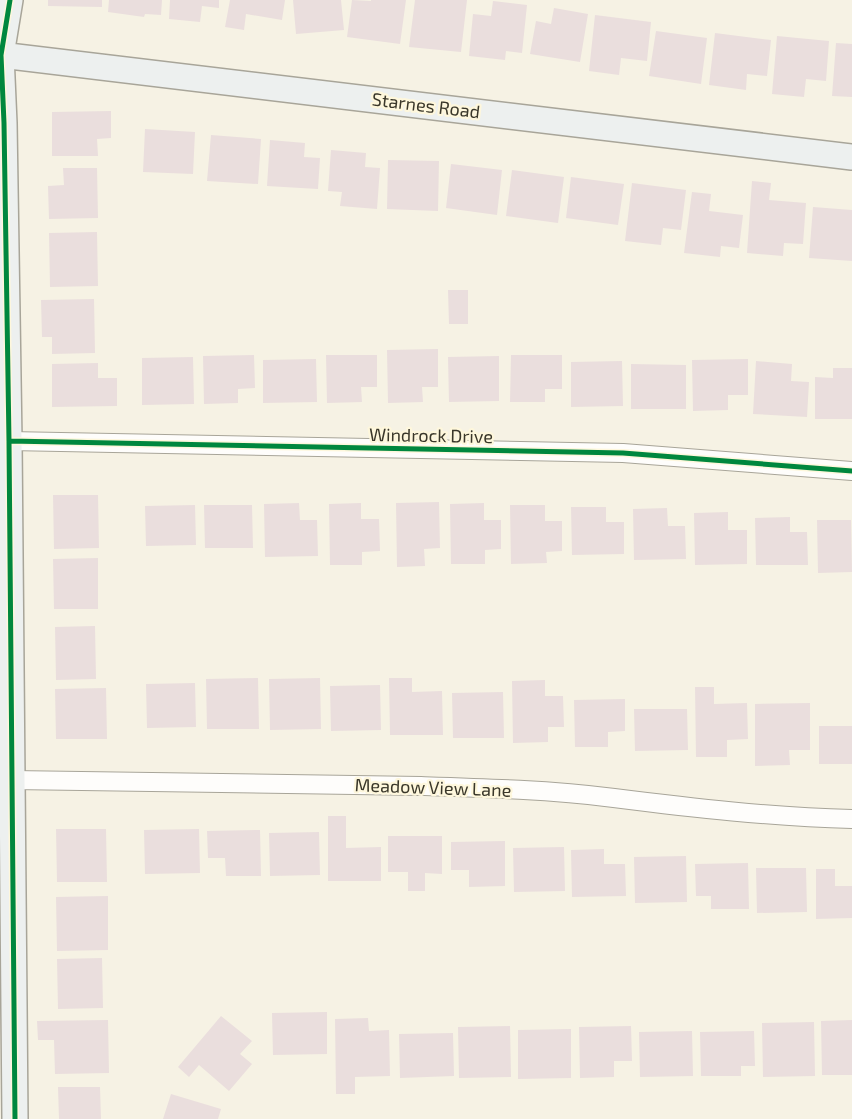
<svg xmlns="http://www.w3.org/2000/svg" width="852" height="1119" font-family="'Exo 2',sans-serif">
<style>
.building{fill:#eadedd}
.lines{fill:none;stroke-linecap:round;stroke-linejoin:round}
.street-casing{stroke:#a8a599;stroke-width:20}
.secondary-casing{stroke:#a8a599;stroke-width:28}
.street{stroke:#fefdfb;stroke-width:18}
.secondary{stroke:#edf0ef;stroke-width:25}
.cycleway-casing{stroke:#fef7dc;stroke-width:8}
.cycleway{stroke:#00873e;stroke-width:5}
.labels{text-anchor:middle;stroke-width:4.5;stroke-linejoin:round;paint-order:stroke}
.street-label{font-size:18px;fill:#3a372a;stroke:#fef7dc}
</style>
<rect width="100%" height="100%" fill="#f6f2e4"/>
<path class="building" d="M 48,0 L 102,0 L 102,7 L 48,6 Z
M 109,0 L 162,0 L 161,15 L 145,14 L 144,17 L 108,12 Z
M 170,0 L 219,0 L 219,8 L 202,6 L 200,22 L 169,19 Z
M 230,0 L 285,0 L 282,20 L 246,14 L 244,30 L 225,27 Z
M 293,0 L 341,0 L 344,30 L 296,34 Z
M 352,0 L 371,1 L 371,0 L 406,0 L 400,44 L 347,37 Z
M 415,0 L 467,0 L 461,52 L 409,47 Z
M 493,1 L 527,5 L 522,53 L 506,51 L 505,60 L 469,56 L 473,14 L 491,16 Z
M 554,8 L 588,14 L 580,62 L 530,54 L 536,21 L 551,24 Z
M 595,15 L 651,22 L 647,61 L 621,58 L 619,75 L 589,71 Z
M 656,31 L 707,38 L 701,84 L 649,76 Z
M 715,33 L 771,40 L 767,76 L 747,74 L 746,90 L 709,85 Z
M 777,36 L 829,41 L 826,81 L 806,79 L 804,97 L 772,94 Z
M 836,43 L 852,44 L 852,97 L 832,96 Z
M 111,111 L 111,138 L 97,139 L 98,156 L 52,156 L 52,112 Z
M 145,129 L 195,132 L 193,174 L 143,172 Z
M 211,135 L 261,139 L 258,184 L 207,181 Z
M 270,140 L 305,143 L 304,157 L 320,158 L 318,189 L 267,186 Z
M 331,150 L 366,153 L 365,167 L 380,168 L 377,209 L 340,206 L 342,192 L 328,191 Z
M 388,160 L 439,161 L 438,211 L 387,209 Z
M 451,164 L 502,170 L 497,215 L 446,208 Z
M 63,168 L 97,168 L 98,218 L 49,219 L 48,186 L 64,185 Z
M 512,170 L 564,177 L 558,223 L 506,216 Z
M 571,177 L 624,184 L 618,225 L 566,218 Z
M 752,181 L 771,183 L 769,200 L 806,203 L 803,244 L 784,243 L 783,256 L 747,253 Z
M 632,183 L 686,190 L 681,230 L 663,228 L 661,245 L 625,241 Z
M 692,192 L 711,194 L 709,211 L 743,215 L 739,248 L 721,246 L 720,257 L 684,253 Z
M 813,207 L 852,210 L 852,261 L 809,258 Z
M 97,232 L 98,286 L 50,287 L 49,233 Z
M 448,290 L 468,290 L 468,324 L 449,324 Z
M 94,299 L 95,353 L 52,354 L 52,337 L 42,337 L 41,300 Z
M 438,349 L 438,387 L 422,387 L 423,402 L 388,403 L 387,350 Z
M 254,355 L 255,388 L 238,389 L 238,403 L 204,404 L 203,356 Z
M 326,355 L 377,355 L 377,387 L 361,387 L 362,402 L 327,403 Z
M 511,355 L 562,355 L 562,389 L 545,389 L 545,402 L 510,402 Z
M 499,356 L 499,401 L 449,402 L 448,357 Z
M 193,357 L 194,404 L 142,405 L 142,358 Z
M 316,359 L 317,402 L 263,403 L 263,360 Z
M 748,359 L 748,395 L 728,395 L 728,410 L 693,411 L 692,360 Z
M 622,361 L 623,406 L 571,407 L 571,362 Z
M 756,361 L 792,364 L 791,381 L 809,382 L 807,417 L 753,414 Z
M 98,363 L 98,378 L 117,378 L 117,406 L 52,407 L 52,364 Z
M 631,364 L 686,365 L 686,409 L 631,409 Z
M 833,368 L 852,368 L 852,419 L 815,419 L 815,377 L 833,378 Z
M 53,495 L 98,495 L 99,548 L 54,549 Z
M 439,502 L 440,548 L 424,549 L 425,566 L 397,567 L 396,503 Z
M 299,503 L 300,520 L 317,520 L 318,556 L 265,557 L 264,504 Z
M 361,503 L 361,519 L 379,519 L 380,551 L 362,552 L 362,565 L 330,565 L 329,504 Z
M 484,503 L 484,520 L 501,520 L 501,549 L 485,550 L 485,564 L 451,564 L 450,504 Z
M 195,505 L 196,545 L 146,546 L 145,506 Z
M 204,505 L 252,505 L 253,548 L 205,548 Z
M 510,505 L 545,505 L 545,521 L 562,521 L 562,551 L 546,552 L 547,563 L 511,564 Z
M 571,507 L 606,507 L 606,522 L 624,522 L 624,554 L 572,555 Z
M 667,508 L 668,526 L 685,526 L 686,559 L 634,560 L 633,509 Z
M 728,512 L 728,530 L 747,530 L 747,564 L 695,565 L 694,513 Z
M 790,517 L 790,532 L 807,532 L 808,565 L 756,565 L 755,518 Z
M 817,520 L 851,520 L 852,572 L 818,573 Z
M 98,558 L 98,609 L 54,609 L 53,559 Z
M 95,626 L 96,679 L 56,680 L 55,627 Z
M 258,678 L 259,729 L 207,729 L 206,679 Z
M 320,678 L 321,729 L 270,730 L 269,679 Z
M 389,678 L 412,678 L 412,692 L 442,691 L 443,735 L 390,735 Z
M 545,680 L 545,696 L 563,696 L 564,727 L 548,727 L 548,742 L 513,743 L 512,681 Z
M 195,683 L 196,727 L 147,728 L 146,684 Z
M 380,685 L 381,730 L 331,731 L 330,686 Z
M 695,687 L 714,687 L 714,704 L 747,703 L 748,739 L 727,740 L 727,757 L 696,757 Z
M 106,688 L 107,739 L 56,739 L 55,689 Z
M 503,692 L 504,738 L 453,738 L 452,693 Z
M 625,699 L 625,731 L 608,732 L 608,747 L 575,747 L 574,700 Z
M 810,703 L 810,750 L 789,750 L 790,765 L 755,766 L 755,704 Z
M 634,709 L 687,709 L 688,750 L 635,751 Z
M 819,726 L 852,726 L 852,764 L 819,764 Z
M 328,816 L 346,816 L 346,848 L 381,847 L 381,881 L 328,881 Z
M 56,829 L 106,829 L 107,882 L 57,882 Z
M 199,829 L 200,873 L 145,874 L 144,830 Z
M 260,830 L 261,876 L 226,876 L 225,858 L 208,858 L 207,831 Z
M 319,832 L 320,875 L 270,876 L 269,833 Z
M 388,836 L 442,836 L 442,874 L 425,873 L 425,891 L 408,891 L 408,872 L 388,872 Z
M 505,841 L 505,886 L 469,887 L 469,870 L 451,870 L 451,842 Z
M 564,847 L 565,891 L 514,892 L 513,848 Z
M 604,849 L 604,864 L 625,864 L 626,896 L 572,897 L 571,850 Z
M 686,856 L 687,902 L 635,903 L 634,857 Z
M 748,863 L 749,909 L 711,909 L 711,896 L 696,896 L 695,864 Z
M 756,868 L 806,868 L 807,912 L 757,913 Z
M 816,869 L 835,869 L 835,886 L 852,886 L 852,918 L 816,919 Z
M 108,896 L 108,950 L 57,951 L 56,897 Z
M 102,958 L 103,1008 L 58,1009 L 57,959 Z
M 327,1012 L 327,1054 L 273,1055 L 272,1013 Z
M 221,1016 L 252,1041 L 240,1054 L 252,1064 L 229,1091 L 199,1065 L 189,1077 L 178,1067 Z
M 368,1018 L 369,1031 L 389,1030 L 390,1076 L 355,1077 L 355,1094 L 336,1094 L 335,1019 Z
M 108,1020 L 109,1073 L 55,1074 L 54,1040 L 38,1040 L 37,1021 Z
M 852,1020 L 852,1075 L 822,1075 L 821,1021 Z
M 814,1022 L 815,1076 L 763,1077 L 762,1023 Z
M 510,1026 L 511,1077 L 459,1078 L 458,1027 Z
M 631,1026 L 632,1061 L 614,1061 L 614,1077 L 580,1078 L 579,1027 Z
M 571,1029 L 571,1078 L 518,1079 L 518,1030 Z
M 692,1031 L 693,1076 L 640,1077 L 639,1032 Z
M 754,1031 L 755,1066 L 741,1066 L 741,1076 L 701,1076 L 700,1032 Z
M 453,1033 L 454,1076 L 400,1078 L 399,1034 Z
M 58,1087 L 100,1087 L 101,1119 L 59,1119 Z
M 171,1094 L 221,1109 L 218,1119 L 163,1119 Z"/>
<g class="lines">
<g class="street-casing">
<path id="street" d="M 9,441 L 623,453 L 852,471
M 12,780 L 421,786 C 484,788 551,790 614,798 C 693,808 772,817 852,819"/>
</g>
<g class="secondary-casing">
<path id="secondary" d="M 10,0 L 1,55 L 4,123 L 9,441 L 15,1119
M 0,55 L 852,157"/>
</g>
<use href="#street" class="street"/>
<use href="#secondary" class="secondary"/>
<g class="cycleway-casing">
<path id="cycleway" d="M 10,0 L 1,55 L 4,123 L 9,441 L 15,1119
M 9,441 L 623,453 L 852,471"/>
</g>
<use href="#cycleway" class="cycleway"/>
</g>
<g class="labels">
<g class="street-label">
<text transform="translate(426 106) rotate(7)" y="6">Starnes Road</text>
<text transform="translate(431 436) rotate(1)" y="6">Windrock Drive</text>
<text transform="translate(433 788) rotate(2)" y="6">Meadow View Lane</text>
</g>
</g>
</svg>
